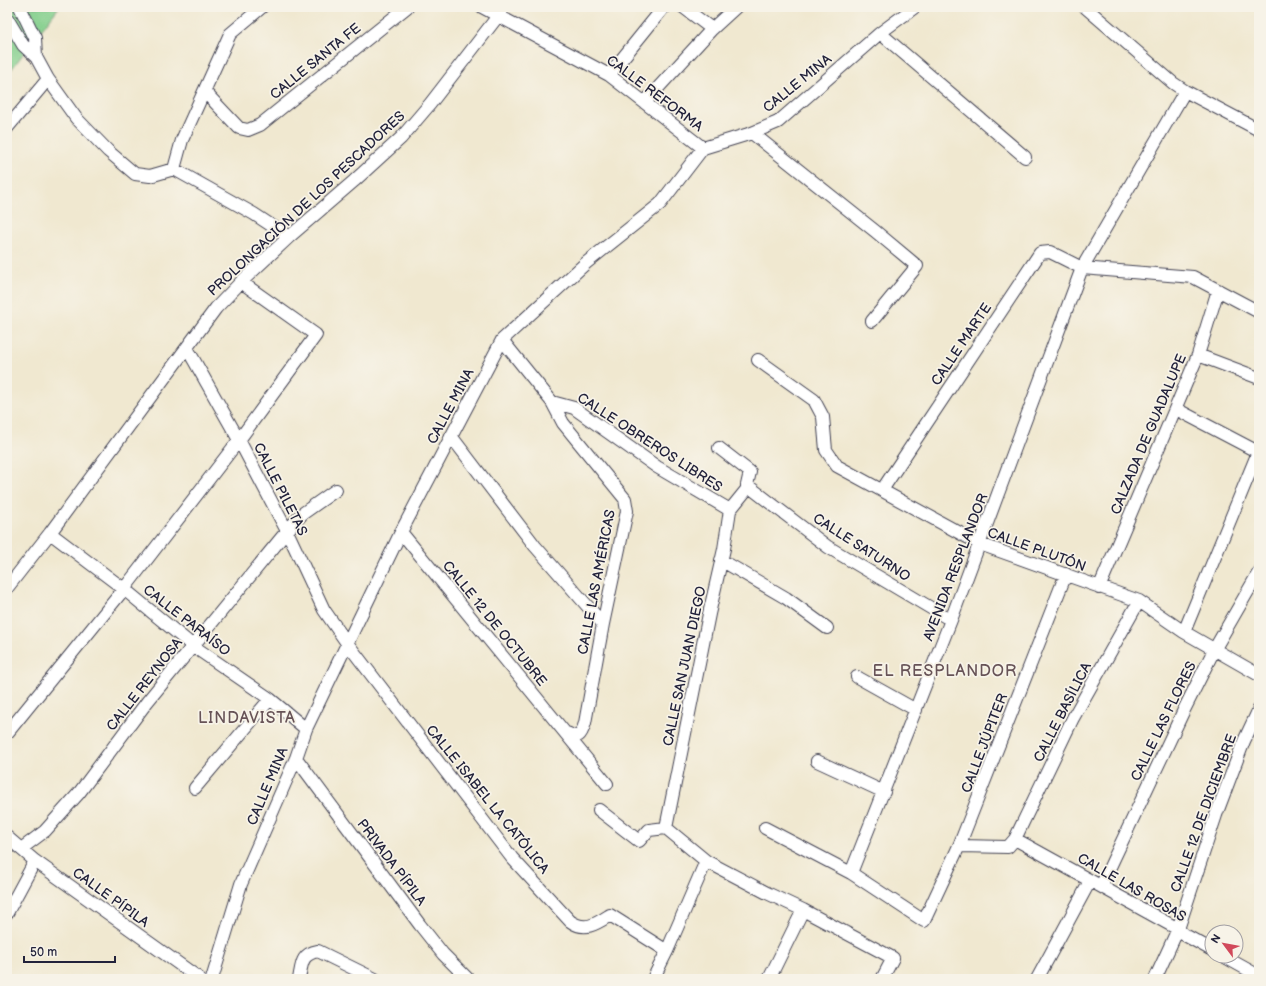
<svg xmlns="http://www.w3.org/2000/svg" width="1266" height="986" font-family="'Balsamiq Sans',sans-serif">
<style>
.green{fill:#83cf8c;stroke:#527864}
.lines{fill:none;stroke-linecap:round;stroke-linejoin:round}
.minor-casing{stroke:#414051;stroke-width:14}
.minor{stroke:#fff;stroke-width:12}
.labels{text-anchor:middle;stroke-width:3.5;stroke-linejoin:round;paint-order:stroke}
.street-label{font-size:14px;fill:#22223b;stroke:#f7f3e8}
.quarter-label{font-size:16px;letter-spacing:1px;fill:#675357;stroke:#f7f3e8}
</style>
<rect width="100%" height="100%" fill="#f7f3e8"/>
<filter id="ink" filterUnits="userSpaceOnUse"><feTurbulence type="fractalNoise" baseFrequency=".025" numOctaves="2"/><feDisplacementMap in="SourceGraphic" scale="8" xChannelSelector="R" yChannelSelector="G"/><feConvolveMatrix kernelMatrix="1 2 1 2 8 2 1 2 1" color-interpolation-filters="sRGB"/></filter>
<filter id="wash" filterUnits="userSpaceOnUse"><feTurbulence type="fractalNoise" baseFrequency=".012" numOctaves="4" result="noise"/><feDisplacementMap in="SourceGraphic" scale="16" xChannelSelector="R" yChannelSelector="G"/><feGaussianBlur stdDeviation="0.9" result="paint"/><feColorMatrix in="noise" values="0 0 0 0 0 0 0 0 0 0 0 0 0 0 0 0 0 1.4 0 .05"/><feComposite in="paint" operator="in"/></filter>
<g filter="url(#wash)">
<rect width="100%" height="100%" fill="#f0e8d0"/>
<path class="green" d="M 7,7 L 59,7 L 7,75 Z"/>
</g>
<g filter="url(#ink)">
<g class="lines">
<g class="minor-casing">
<path id="minor" d="M 20,7 L 35,38 L 36,57
M 482,7 L 609,75 L 703,148
M 683,7 L 712,29
M 1085,7 L 1173,83 L 1185,91 L 1259,130
M 7,18 L 23,45 L 36,57 L 48,79 L 76,118 L 108,151 L 135,174 L 150,176 L 174,169 L 254,214 L 289,237
M 880,33 L 1025,157
M 609,75 L 664,7
M 205,92 L 239,128 L 248,130 L 260,125 L 407,7
M 645,102 L 712,29 L 736,7
M 7,128 L 48,79
M 752,133 L 875,231 L 917,266 L 872,321
M 174,169 L 182,140 L 230,34 L 262,7
M 502,340 L 552,402 L 563,423 L 625,499 L 627,511 L 603,624 L 585,723 C 581,736 579,739 567,733
M 187,348 L 239,440 L 287,531 L 324,610 L 347,643 L 512,858 L 570,921 C 585,932 596,924 610,915 L 667,951
M 1198,355 L 1259,378
M 758,360 L 814,400 L 823,417 L 826,450 L 837,466 L 980,544 L 1139,601 L 1184,632 L 1259,675
M 552,402 L 574,408 L 657,467 L 730,510
M 1176,409 L 1258,452
M 451,436 L 535,546 L 603,624
M 719,448 L 750,472 L 747,485
M 882,490 L 1040,253 L 1050,252 L 1082,268 L 1193,277 L 1259,312
M 401,532 L 607,784
M 50,533 L 124,589 L 193,646 L 270,699 L 306,729
M 721,560 L 786,598 L 827,628
M 7,588 L 50,533 L 216,308 L 241,282 L 289,237 L 354,181 L 401,138 L 430,104 L 498,16 L 502,7
M 1099,588 L 1198,355 L 1218,290
M 1184,632 L 1259,450
M 857,677 L 916,710
M 8,732 L 124,589 L 239,440 L 316,335 L 241,282
M 296,758 L 420,925 L 443,954 L 468,979
M 817,761 L 884,792
M 195,788 L 270,699
M 599,810 L 639,841 L 649,830 L 666,828
M 666,828 L 709,614 L 724,549 L 730,510 L 747,489 L 747,485 L 828,547 L 951,620
M 666,828 L 706,861 L 767,893 L 803,910 L 893,958 L 882,979
M 765,828 L 851,873 L 924,921 L 959,846 L 1066,574
M 7,837 L 35,861 L 200,979
M 1015,839 L 1178,929 L 1183,934 L 1212,950
M 959,846 L 1008,847 L 1015,839 L 1073,718 L 1139,601
M 21,849 L 45,831 L 79,793 L 147,702 L 287,531 L 302,514 L 336,490
M 851,873 L 951,620 L 1082,268 L 1185,91
M 1101,886 L 1183,712 L 1214,650 L 1259,572
M 7,913 L 35,861
M 1223,956 L 1259,976
M 212,979 L 241,884 L 296,758 L 306,729 L 401,532 L 502,340 L 586,263 L 660,204 L 703,148 L 752,133 L 778,122 L 880,33 L 915,7
M 299,979 C 302,964 301,954 318,951 L 375,979
M 653,979 L 667,951 L 706,861
M 769,979 L 803,910
M 1037,979 L 1090,881
M 1155,979 L 1178,929 L 1216,815 L 1244,741 L 1259,709"/>
</g>
<use href="#minor" class="minor"/>
</g>
</g>
<g class="labels">
<g class="street-label">
<text transform="translate(315 61) rotate(-39)" y="5">CALLE SANTA FE</text>
<text transform="translate(797 83) rotate(-39)" y="5">CALLE MINA</text>
<text transform="translate(655 93) rotate(37)" y="5">CALLE REFORMA</text>
<text transform="translate(306 203) rotate(-43)" y="5">PROLONGACIÓN DE LOS PESCADORES</text>
<text transform="translate(961 344) rotate(-56)" y="5">CALLE MARTE</text>
<text transform="translate(450 406) rotate(-62)" y="5">CALLE MINA</text>
<text transform="translate(1148 434) rotate(-67)" y="5">CALZADA DE GUADALUPE</text>
<text transform="translate(650 442) rotate(33)" y="5">CALLE OBREROS LIBRES</text>
<text transform="translate(281 489) rotate(63)" y="5">CALLE PILETAS</text>
<text transform="translate(862 547) rotate(33)" y="5">CALLE SATURNO</text>
<text transform="translate(1037 549) rotate(20)" y="5">CALLE PLUTÓN</text>
<text transform="translate(955 567) rotate(-69)" y="5">AVENIDA RESPLANDOR</text>
<text transform="translate(596 582) rotate(-79)" y="5">CALLE LAS AMÉRICAS</text>
<text transform="translate(187 620) rotate(38)" y="5">CALLE PARAÍSO</text>
<text transform="translate(495 623) rotate(51)" y="5">CALLE 12 DE OCTUBRE</text>
<text transform="translate(684 666) rotate(-78)" y="5">CALLE SAN JUAN DIEGO</text>
<text transform="translate(144 684) rotate(-52)" y="5">CALLE REYNOSA</text>
<text transform="translate(1062 712) rotate(-63)" y="5">CALLE BASÍLICA</text>
<text transform="translate(1163 721) rotate(-64)" y="5">CALLE LAS FLORES</text>
<text transform="translate(984 743) rotate(-69)" y="5">CALLE JÚPITER</text>
<text transform="translate(267 786) rotate(-67)" y="5">CALLE MINA</text>
<text transform="translate(488 799) rotate(51)" y="5">CALLE ISABEL LA CATÓLICA</text>
<text transform="translate(1203 813) rotate(-70)" y="5">CALLE 12 DE DICIEMBRE</text>
<text transform="translate(392 862) rotate(53)" y="5">PRIVADA PÍPILA</text>
<text transform="translate(1132 887) rotate(30)" y="5">CALLE LAS ROSAS</text>
<text transform="translate(111 897) rotate(36)" y="5">CALLE PÍPILA</text>
</g>
<g class="quarter-label">
<text x="945" y="676">EL RESPLANDOR</text>
<text x="247" y="723">LINDAVISTA</text>
</g>
</g>
<rect width="1266" height="986" fill="none" stroke="#f7f3e8" stroke-width="24"/>
<g transform="translate(1224 944) rotate(302)"><circle r="19" fill="#f7f3e8" stroke="#a29fa3"/>
<path d="M0-3L7 15L0 10L-7 15Z" fill="#d1495b"/>
<text y="-6" font-size="11" font-weight="bold" text-anchor="middle" fill="#22223b">N</text>
</g>
<path d="M24 956v6h91v-6" fill="none" stroke="#22223b" stroke-width="2"/>
<text x="30" y="956" font-size="12" fill="#22223b" stroke="#f7f3e8" stroke-width="3" paint-order="stroke">50 m</text>
</svg>
